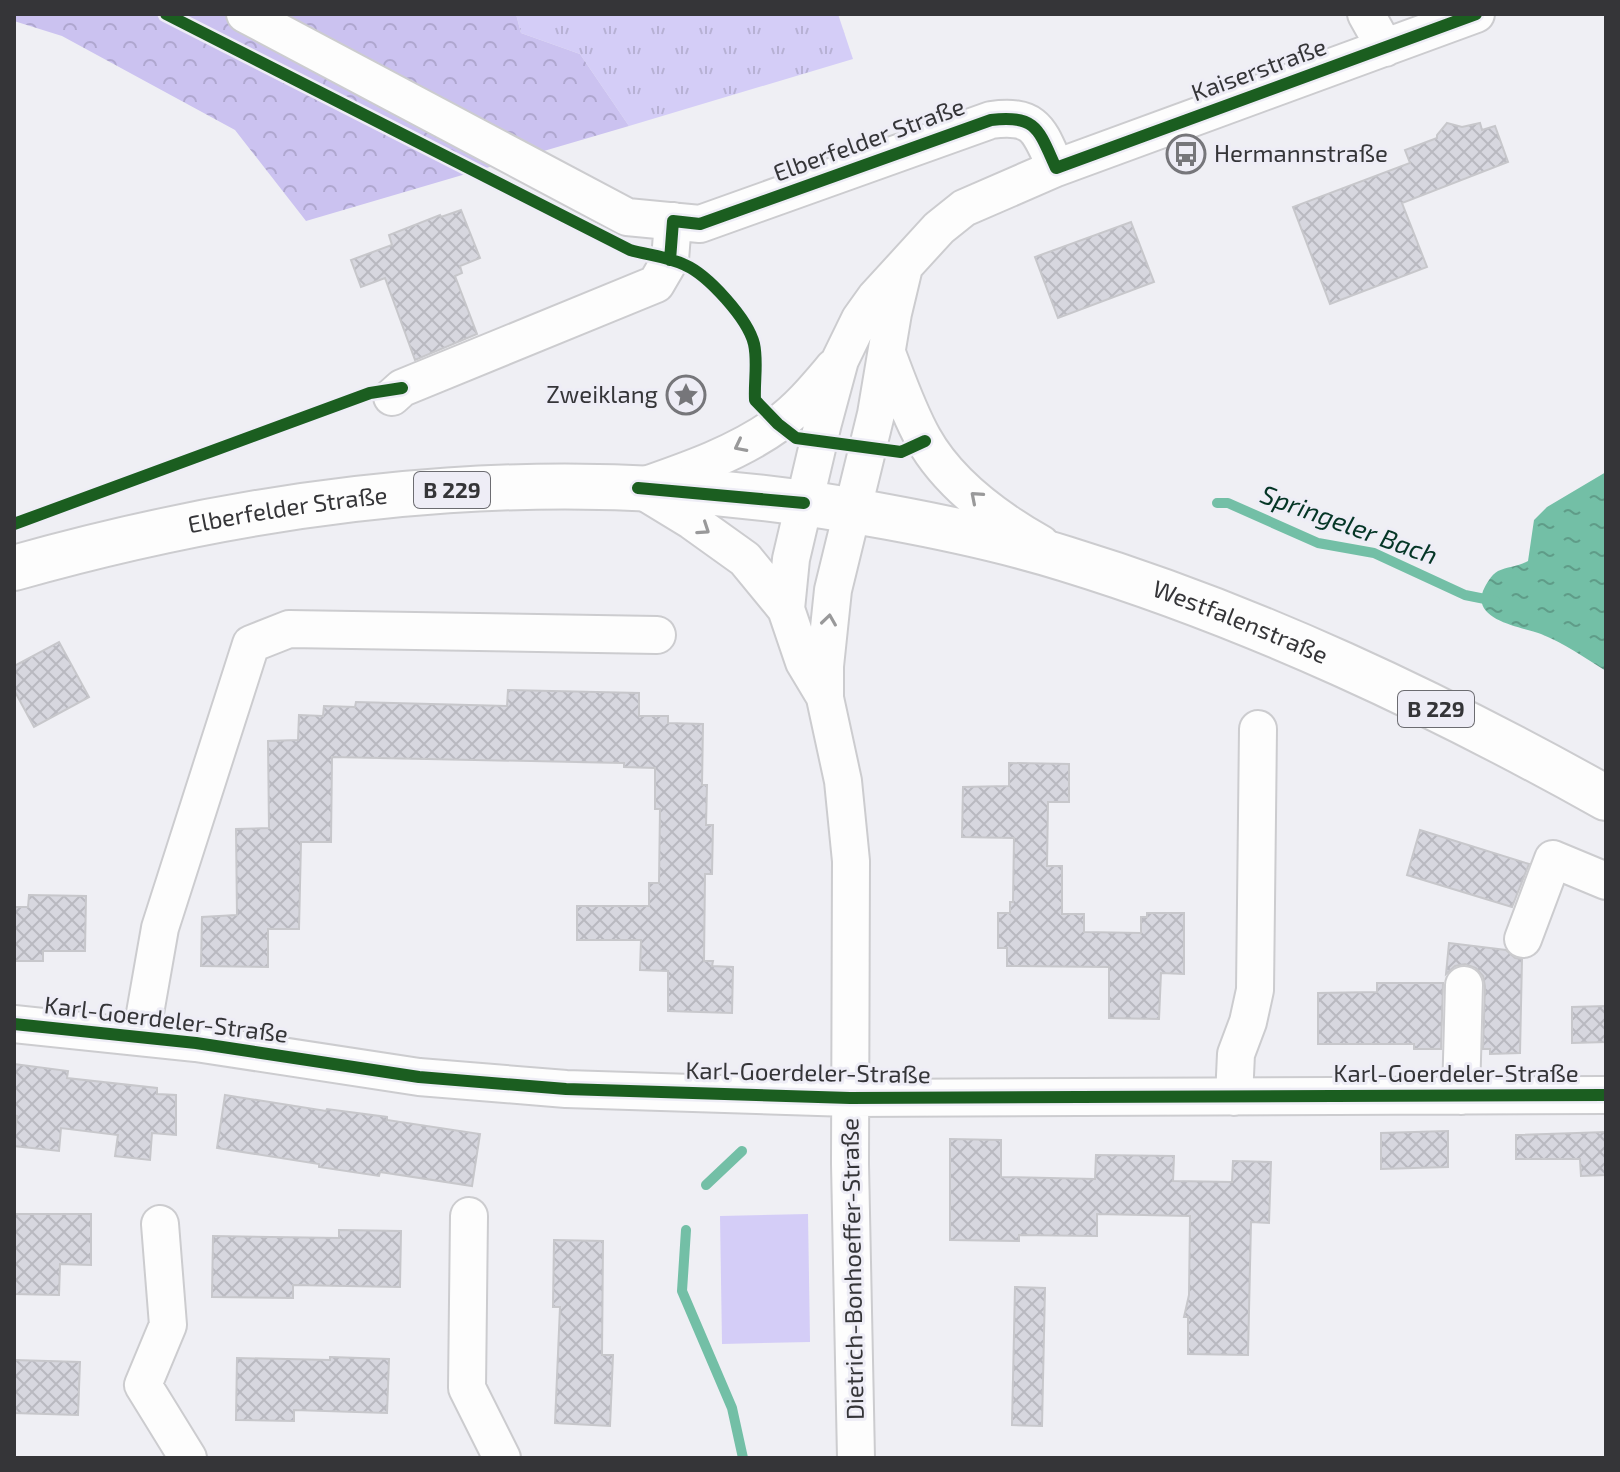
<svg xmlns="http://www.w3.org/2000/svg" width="1620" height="1472" font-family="'Exo 2',sans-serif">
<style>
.grass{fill:url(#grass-tufts)}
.forest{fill:url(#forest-crowns)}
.pitch{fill:#d4cdf7}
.water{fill:url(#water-ripples)}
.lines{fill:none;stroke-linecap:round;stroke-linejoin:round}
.stream{stroke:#73bfa6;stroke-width:10}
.building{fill:url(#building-cross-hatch);stroke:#c7c7cb;stroke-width:2}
.minor-casing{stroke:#cccccf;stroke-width:40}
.major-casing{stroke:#cccccf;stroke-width:48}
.minor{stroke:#fdfdfd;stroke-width:36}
.major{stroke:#fdfdfd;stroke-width:44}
.cycleway-casing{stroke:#eeedf6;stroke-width:17}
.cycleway{stroke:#1b5e20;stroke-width:12}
.oneway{stroke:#99999a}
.labels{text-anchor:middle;stroke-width:6;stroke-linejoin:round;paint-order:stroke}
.shield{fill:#eeedf6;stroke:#6c6c71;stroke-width:2}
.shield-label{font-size:22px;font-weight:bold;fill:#353538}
.street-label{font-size:24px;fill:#353538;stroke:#eeedf6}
.poi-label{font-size:24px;fill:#353538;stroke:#eeedf6;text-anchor:start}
.water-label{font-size:26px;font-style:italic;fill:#053626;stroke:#eeedf6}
</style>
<defs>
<pattern id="grass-tufts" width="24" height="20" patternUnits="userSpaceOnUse" patternTransform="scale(2)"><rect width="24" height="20" fill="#d4cdf7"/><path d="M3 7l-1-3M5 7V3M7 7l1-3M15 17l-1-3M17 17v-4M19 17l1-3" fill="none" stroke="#b7b1d4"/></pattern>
<pattern id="forest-crowns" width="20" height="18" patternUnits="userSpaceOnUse" patternTransform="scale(2)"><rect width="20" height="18" fill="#cbc2f0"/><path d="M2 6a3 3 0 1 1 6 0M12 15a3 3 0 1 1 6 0" fill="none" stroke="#afa7cf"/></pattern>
<pattern id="water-ripples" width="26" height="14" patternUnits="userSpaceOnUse" patternTransform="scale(2)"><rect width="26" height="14" fill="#73bfa6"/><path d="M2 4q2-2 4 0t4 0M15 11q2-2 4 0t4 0" fill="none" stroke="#5f9c88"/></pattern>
<pattern id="building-cross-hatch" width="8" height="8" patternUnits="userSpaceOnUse" patternTransform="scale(2)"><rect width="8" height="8" fill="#d7d7df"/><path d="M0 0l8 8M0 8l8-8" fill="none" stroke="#b9b9c0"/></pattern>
</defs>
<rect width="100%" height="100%" fill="#efeff4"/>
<path class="grass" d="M 516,14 L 838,14 L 853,59 L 629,126 L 580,54 L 521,33 Z"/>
<path class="forest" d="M 14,14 L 516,14 L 521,33 L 580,54 L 629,126 L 306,221 L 235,130 L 62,36 L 14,21 Z"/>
<path class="pitch" d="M 808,1214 L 810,1342 L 722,1344 L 720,1216 Z"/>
<path class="water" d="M 1606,472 L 1606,671 C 1585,658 1564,643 1541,634 C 1522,627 1472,621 1483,591 C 1486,584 1491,575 1498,571 C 1507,567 1519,566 1528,561 L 1534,520 L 1547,507 Z"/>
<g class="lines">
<path class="stream" d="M 1217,503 L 1228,503 L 1318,543 L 1374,553 L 1465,595 L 1495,601
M 706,1185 L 742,1151
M 686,1230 L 682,1291 L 732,1408 L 743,1458"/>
</g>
<path class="building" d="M 1447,123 L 1462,127 L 1480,123 L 1482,130 L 1495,126 L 1508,162 L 1402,203 L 1427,267 L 1330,304 L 1293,207 L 1410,163 L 1405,150 L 1437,138 L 1437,135 Z
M 461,210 L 480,258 L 460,266 L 462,273 L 455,276 L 477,334 L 415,360 L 385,278 L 361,287 L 351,260 L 392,245 L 389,235 L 440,215 L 441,217 Z
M 1131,222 L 1154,282 L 1058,318 L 1035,257 Z
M 59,642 L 89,697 L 34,727 L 14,690 L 14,666 Z
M 508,690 L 639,693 L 639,716 L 668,716 L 668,723 L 703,724 L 702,785 L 707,785 L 706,825 L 713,825 L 712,874 L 705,874 L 704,961 L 713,961 L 712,966 L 733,967 L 732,1013 L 668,1011 L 668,971 L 640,970 L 641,940 L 577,940 L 577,906 L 649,906 L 649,883 L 659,883 L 660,809 L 655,809 L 655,768 L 624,767 L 624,763 L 332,757 L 331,842 L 301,842 L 299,929 L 268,929 L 268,967 L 201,966 L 202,917 L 237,915 L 236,829 L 269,828 L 268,741 L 298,740 L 299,715 L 323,716 L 324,706 L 355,707 L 356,702 L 507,706 Z
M 1009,763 L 1069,764 L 1069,802 L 1048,802 L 1047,866 L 1062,866 L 1062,914 L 1084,914 L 1084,932 L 1141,933 L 1141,917 L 1147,917 L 1147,913 L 1184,913 L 1184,974 L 1161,973 L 1159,1019 L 1109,1018 L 1109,967 L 1007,966 L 1007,948 L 998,948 L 998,913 L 1010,913 L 1010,902 L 1013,902 L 1014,838 L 962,837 L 963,787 L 1009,786 Z
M 1420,830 L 1529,864 L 1512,907 L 1407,875 Z
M 29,895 L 86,896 L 85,951 L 43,951 L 43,961 L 14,961 L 14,907 L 28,907 Z
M 1449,943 L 1506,950 L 1515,958 L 1522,959 L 1520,1053 L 1490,1054 L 1490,1049 L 1483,1049 L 1485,986 L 1483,976 L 1476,968 L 1465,964 L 1455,966 L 1446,974 Z
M 1377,983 L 1443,983 L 1441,1049 L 1414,1049 L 1414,1044 L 1318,1044 L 1318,993 L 1377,992 Z
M 1606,1006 L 1606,1042 L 1572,1043 L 1572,1007 Z
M 14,1064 L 68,1071 L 67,1078 L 157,1088 L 157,1094 L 176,1095 L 176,1135 L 152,1133 L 150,1160 L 115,1156 L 118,1135 L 61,1128 L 59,1151 L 14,1146 L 17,1116 L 14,1115 Z
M 225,1095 L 326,1111 L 327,1109 L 387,1117 L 387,1120 L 480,1134 L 472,1186 L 380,1172 L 379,1176 L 319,1167 L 319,1164 L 217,1148 Z
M 1448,1131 L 1448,1167 L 1381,1169 L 1381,1133 Z
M 1606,1132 L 1606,1175 L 1581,1176 L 1580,1159 L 1516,1159 L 1516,1135 Z
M 950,1139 L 1001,1140 L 1001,1177 L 1095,1179 L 1096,1155 L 1174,1156 L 1173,1181 L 1232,1182 L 1233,1161 L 1271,1162 L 1269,1223 L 1251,1222 L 1248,1355 L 1188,1354 L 1188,1317 L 1184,1317 L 1189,1295 L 1190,1216 L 1097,1214 L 1097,1236 L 1019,1235 L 1019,1241 L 950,1240 Z
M 14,1214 L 91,1214 L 91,1265 L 60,1264 L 59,1295 L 14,1294 Z
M 339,1230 L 401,1231 L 400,1287 L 293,1285 L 293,1298 L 212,1297 L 213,1236 L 339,1238 Z
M 554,1240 L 603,1241 L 602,1355 L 613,1355 L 610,1426 L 555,1423 L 560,1307 L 553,1307 Z
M 1015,1287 L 1045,1288 L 1042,1426 L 1012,1425 Z
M 330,1357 L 389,1359 L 387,1413 L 294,1410 L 294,1421 L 236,1420 L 237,1358 L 330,1360 Z
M 14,1360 L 80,1362 L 78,1415 L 14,1413 Z"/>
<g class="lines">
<g class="minor-casing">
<path id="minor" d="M 245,14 L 627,217 L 700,224 L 991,120 C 1037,114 1039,131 1056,168
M 1366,14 L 1385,48
M 887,353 C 898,382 908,411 923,438 C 948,483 997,519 1041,544
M 392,397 L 402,388 L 656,284 L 670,260 L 673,221
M 643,486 C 689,470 738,453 778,424 C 800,408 817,387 834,367
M 638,488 L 692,521 L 745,559 L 786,609
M 825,697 L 804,662 L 786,609 L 791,559 L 823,423 L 840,360 L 860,319 L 875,298 L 939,228 L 964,208 L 1056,168 L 1476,14
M 1523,939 L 1553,859 L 1606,881
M 14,1024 L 196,1043 L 419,1077 L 566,1089 L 850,1098 L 1606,1095
M 141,1036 L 160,928 L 251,644 L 289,629 L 657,635
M 1461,1096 L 1464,985
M 1234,1097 L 1236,1054 L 1248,1022 L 1255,990 L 1258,729
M 469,1216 L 467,1388 L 502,1458
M 160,1224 L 168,1325 L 143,1385 L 188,1458
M 856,1458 L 850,1164 L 851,861 L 843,781 L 825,698 L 825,666 L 833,590 L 876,414 L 893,313 L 904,267"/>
</g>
<g class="major-casing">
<g id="major">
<path id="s1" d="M 14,568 C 305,486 589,460 888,517 C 948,528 1008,541 1066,559 C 1255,617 1434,702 1606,798"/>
</g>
</g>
<use href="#minor" class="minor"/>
<use href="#major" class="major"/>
<g class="cycleway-casing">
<path id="cycleway" d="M 166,14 L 630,250 C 648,255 669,257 685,265 C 708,275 748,319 754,344 C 758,362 754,381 755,400 L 778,424 L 796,438 L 901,452 L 925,441
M 670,260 L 673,221 L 700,224 L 991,120 C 1037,114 1039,131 1056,168 L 1476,14
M 638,488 L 804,503
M 14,524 L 370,393 L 402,388
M 14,1024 L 196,1043 L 419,1077 L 566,1089 L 850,1098 L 1606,1095"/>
</g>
<use href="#cycleway" class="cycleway"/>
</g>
<defs><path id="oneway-chevron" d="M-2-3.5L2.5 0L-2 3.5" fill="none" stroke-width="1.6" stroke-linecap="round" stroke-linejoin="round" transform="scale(2)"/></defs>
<g class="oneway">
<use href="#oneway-chevron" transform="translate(740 446) rotate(153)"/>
<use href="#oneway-chevron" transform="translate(976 497) rotate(-139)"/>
<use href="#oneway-chevron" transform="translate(704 529) rotate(34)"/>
<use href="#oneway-chevron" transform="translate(829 620) rotate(-82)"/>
</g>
<defs>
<g id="bus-ring" transform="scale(2)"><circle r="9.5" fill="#eeedf6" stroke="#76767a" stroke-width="1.5"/><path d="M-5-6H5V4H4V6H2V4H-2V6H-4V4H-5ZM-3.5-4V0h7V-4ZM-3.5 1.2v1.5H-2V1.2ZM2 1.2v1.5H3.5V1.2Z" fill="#76767a"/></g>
<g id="sight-ring" transform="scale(2)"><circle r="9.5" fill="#eeedf6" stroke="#76767a" stroke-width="1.5"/><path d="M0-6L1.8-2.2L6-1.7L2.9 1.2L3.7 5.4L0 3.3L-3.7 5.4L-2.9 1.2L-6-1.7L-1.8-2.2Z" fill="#76767a"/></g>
</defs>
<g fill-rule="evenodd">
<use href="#bus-ring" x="1186" y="154"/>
<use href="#sight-ring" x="686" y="395"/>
</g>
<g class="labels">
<g class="shield">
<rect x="414" y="472" width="76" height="36" rx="6"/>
<rect x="1398" y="691" width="76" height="36" rx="6"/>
</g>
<g class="shield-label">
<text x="452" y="498">B 229</text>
<text x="1436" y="717">B 229</text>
</g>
<g class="street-label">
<text transform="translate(1259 70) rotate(-20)" y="8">Kaiserstraße</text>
<text transform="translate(869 140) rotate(-20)" y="8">Elberfelder Straße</text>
<text dy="8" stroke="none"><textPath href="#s1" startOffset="280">Elberfelder Straße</textPath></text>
<text dy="8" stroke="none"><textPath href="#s1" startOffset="1252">Westfalenstraße</textPath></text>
<text transform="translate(166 1020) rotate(7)" y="8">Karl-Goerdeler-Straße</text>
<text transform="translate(808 1073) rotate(1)" y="8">Karl-Goerdeler-Straße</text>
<text x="1456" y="1082">Karl-Goerdeler-Straße</text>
<text transform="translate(853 1269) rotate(-91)" y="8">Dietrich-Bonhoeffer-Straße</text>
</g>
<g class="poi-label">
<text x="1214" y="162">Hermannstraße</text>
<text x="658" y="403" text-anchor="end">Zweiklang</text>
</g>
<g class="water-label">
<text transform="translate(1349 525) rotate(20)" y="9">Springeler Bach</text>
</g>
</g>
<rect width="1620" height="1472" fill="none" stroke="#353538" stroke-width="32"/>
</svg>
